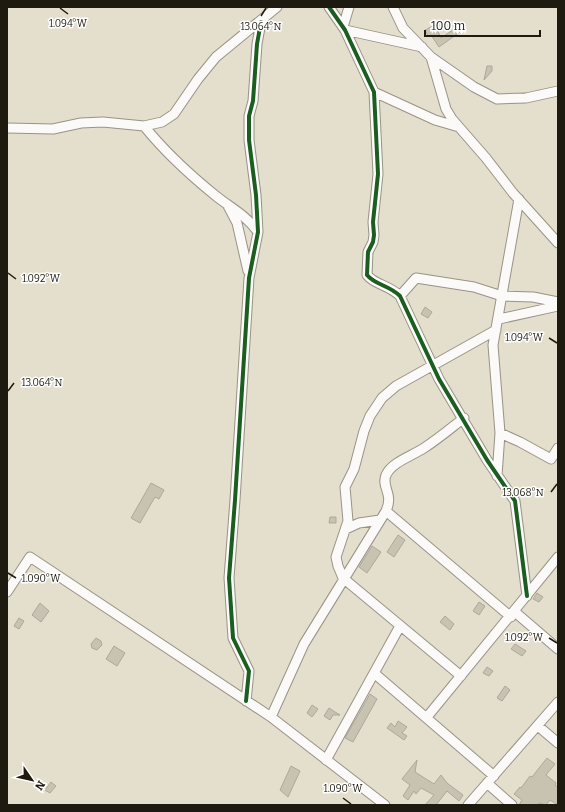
<svg xmlns="http://www.w3.org/2000/svg" width="565" height="812" font-family="Bitter,serif">
<style>
.building{fill:#c8c2b0;stroke:#aca89b}
.lines{fill:none;stroke-linecap:round;stroke-linejoin:round}
.street-casing{stroke:#989386;stroke-width:11}
.street{stroke:#fbfaf8;stroke-width:9}
.cycleway-casing{stroke:#fff;stroke-width:6}
.cycleway{stroke:#1b5e20;stroke-width:4}
.ticks{fill:none;stroke:#1e1a0f;stroke-width:1.5}
.ticks-label{font-size:10px;text-anchor:middle;fill:#1e1a0f;stroke:#fff;stroke-width:3;stroke-linejoin:round;paint-order:stroke}
</style>
<rect width="100%" height="100%" fill="#e4decd"/>
<path class="building" d="M 435,25 L 441,38 L 457,27 L 460,32 L 439,47 L 431,35 L 428,36 L 425,30 Z
M 487,66 L 492,66 L 492,71 L 484,80 Z
M 425,307 L 432,312 L 428,318 L 421,314 Z
M 151,483 L 164,490 L 159,499 L 155,497 L 140,523 L 131,518 Z
M 330,517 L 336,517 L 336,523 L 329,523 Z
M 398,535 L 405,540 L 394,557 L 387,552 Z
M 372,546 L 381,552 L 367,573 L 359,567 Z
M 537,593 L 543,597 L 539,602 L 533,599 Z
M 479,602 L 485,606 L 479,615 L 473,611 Z
M 40,603 L 49,611 L 41,622 L 32,615 Z
M 445,616 L 454,624 L 450,630 L 440,622 Z
M 19,618 L 24,621 L 19,629 L 14,626 Z
M 96,638 L 101,641 L 102,645 L 97,650 L 92,648 L 91,644 Z
M 515,644 L 526,651 L 522,656 L 511,649 Z
M 114,646 L 125,653 L 117,666 L 106,659 Z
M 487,667 L 493,671 L 489,676 L 483,673 Z
M 505,686 L 510,690 L 502,701 L 497,698 Z
M 370,694 L 377,699 L 353,742 L 345,738 Z
M 312,705 L 318,709 L 312,717 L 307,713 Z
M 329,708 L 335,712 L 340,715 L 333,715 L 330,720 L 324,716 Z
M 398,721 L 407,727 L 402,733 L 407,736 L 404,740 L 387,728 L 391,723 L 395,727 Z
M 547,758 L 555,764 L 546,775 L 556,783 L 555,785 L 558,787 L 558,805 L 550,800 L 546,805 L 539,803 L 537,805 L 519,805 L 522,800 L 514,794 L 520,787 L 521,788 L 530,776 L 532,777 Z
M 417,760 L 415,772 L 434,784 L 441,775 L 447,783 L 463,795 L 459,801 L 447,791 L 436,805 L 425,805 L 434,795 L 421,788 L 416,794 L 414,791 L 408,800 L 403,796 L 410,785 L 402,779 Z
M 291,766 L 300,771 L 288,797 L 280,790 Z
M 51,782 L 56,786 L 50,793 L 45,790 Z"/>
<g class="lines">
<g class="street-casing">
<path id="street" d="M 329,7 L 345,30 L 374,92 L 378,174 L 373,222 L 374,235 L 373,242 L 368,252 L 367,275 C 375,285 389,285 400,296 L 439,379 L 487,460 L 515,501 L 527,596
M 393,7 L 403,28 L 431,57 L 446,109 L 452,119 L 486,158 L 513,193 L 558,243
M 343,27 L 349,7
M 345,30 L 422,47
M 431,57 L 474,87 L 497,99 L 526,98 L 558,91
M 374,92 L 435,120 L 459,127
M 144,126 C 165,152 190,175 216,196 C 231,208 246,215 258,232
M 7,128 L 53,129 L 81,123 L 103,122 L 144,126 L 162,122 L 174,114 L 198,79 L 216,57 L 277,7
M 227,204 L 237,223 L 248,271
M 400,296 L 416,278 L 474,287 L 502,296 L 533,297 L 558,302
M 499,319 L 558,306
M 500,433 L 520,442 L 551,459 L 558,448
M 497,476 L 500,433 L 493,345 L 519,199
M 386,511 L 511,617
M 346,529 L 359,523 L 380,520
M 7,592 L 30,557 L 271,717 L 385,805
M 515,612 L 558,649
M 374,673 L 494,776
M 461,676 L 343,578 L 338,566 L 336,557 L 348,521 L 345,487 L 354,469 L 364,431 L 370,416 L 382,398 L 396,386 L 496,330
M 246,701 L 249,671 L 233,638 L 229,578 L 235,500 L 249,278 L 258,232 L 256,195 L 249,140 L 249,116 L 253,101 L 257,44 L 261,22
M 271,717 L 304,644 L 386,511 C 394,493 381,488 386,475 C 392,462 412,456 424,448 C 438,439 451,428 464,418
M 427,717 L 558,557
M 538,726 L 558,743
M 326,760 L 400,626
M 487,783 L 512,805
M 468,805 L 558,702"/>
</g>
<use href="#street" class="street"/>
<g class="cycleway-casing">
<path id="cycleway" d="M 329,7 L 345,30 L 374,92 L 378,174 L 373,222 L 374,235 L 373,242 L 368,252 L 367,275 C 375,285 389,285 400,296 L 439,379 L 487,460 L 515,501 L 527,596
M 246,701 L 249,671 L 233,638 L 229,578 L 235,500 L 249,278 L 258,232 L 256,195 L 249,140 L 249,116 L 253,101 L 257,44 L 261,22"/>
</g>
<use href="#cycleway" class="cycleway"/>
</g>
<path class="ticks" d="M 60,8 L 68,14M 261,16 L 266,8M 8,273 L 16,279M 549,338 L 557,343M 8,391 L 14,383M 551,492 L 557,484M 8,573 L 16,578M 549,638 L 557,643M 343,798 L 351,804"/>
<g class="ticks-label">
<text x="68" y="27">1.094°W</text>
<text x="261" y="30">13.064°N</text>
<text x="41" y="282">1.092°W</text>
<text x="524" y="341">1.094°W</text>
<text x="42" y="386">13.064°N</text>
<text x="523" y="496">13.068°N</text>
<text x="41" y="582">1.090°W</text>
<text x="524" y="641">1.092°W</text>
<text x="343" y="792">1.090°W</text>
</g>
<rect width="565" height="812" fill="none" stroke="#1e1a0f" stroke-width="16"/>
<g transform="translate(32 780) rotate(124)" stroke="#ffffff" stroke-width="3" paint-order="stroke">
<path d="M0-3L7 15L0 10L-7 15Z" fill="#1e1a0f"/>
<text y="-6" font-size="11" font-weight="bold" text-anchor="middle" fill="#1e1a0f">N</text>
</g>
<path d="M425 30v6h115v-6" fill="none" stroke="#1e1a0f" stroke-width="2"/>
<text x="431" y="30" font-size="12" fill="#1e1a0f" stroke="#ffffff" stroke-width="3" paint-order="stroke">100 m</text>
</svg>
